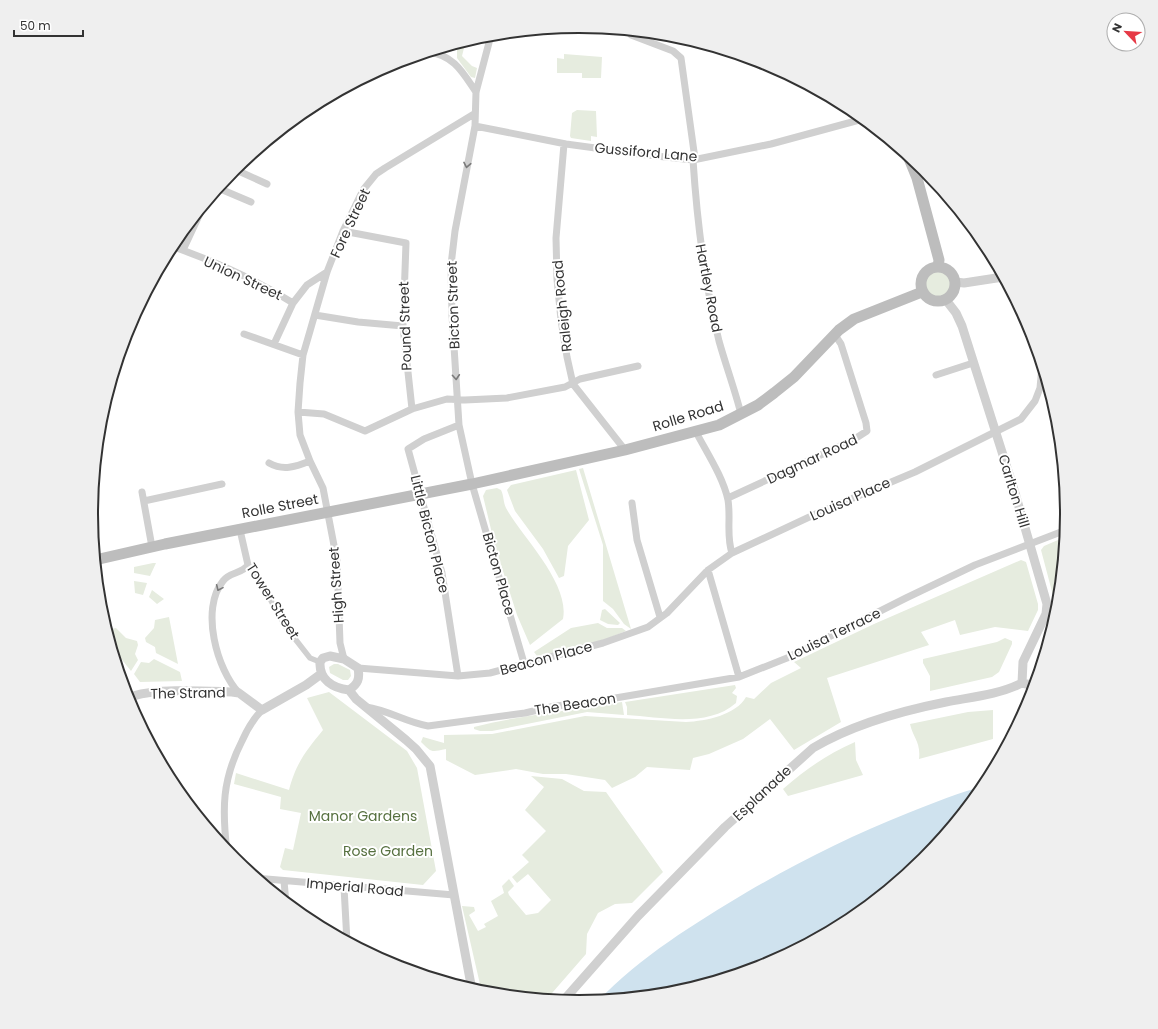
<svg xmlns="http://www.w3.org/2000/svg" width="1158" height="1029" font-family="Poppins,sans-serif">
<style>
.green{fill:#e6ecdf}
.water{fill:#cfe2ee}
.lines{fill:none;stroke-linecap:round;stroke-linejoin:round}
.pedestrian{stroke:#d0d0d0;stroke-width:5.5}
.minor{stroke:#d0d0d0;stroke-width:7}
.tertiary{stroke:#d0d0d0;stroke-width:9}
.secondary{stroke:#bdbdbd;stroke-width:11}
.oneway{stroke:#7a7a7a}
.labels{text-anchor:middle;stroke-width:4;stroke-linejoin:round;paint-order:stroke}
.street-label{font-size:14px;fill:#333;stroke:#fff}
.park-label{font-size:14px;fill:#56703f;stroke:#fff}
.rim{fill:none;stroke:#333;stroke-width:2}
</style>
<rect width="100%" height="100%" fill="#fff"/>
<path class="green" d="M 463,42 L 464,48 L 462,56 L 472,66 L 477,68 L 475,78 L 471,77 L 457,58 L 457,44 Z
M 564,54 L 602,57 L 601,78 L 582,78 L 582,73 L 557,73 L 557,58 L 564,59 Z
M 577,110 L 596,111 L 597,137 L 591,136 L 591,141 L 571,138 L 570,136 L 572,113 Z
M925 284a13 13 0 1 1 26 0a13 13 0 1 1-26 0Z
M 583,468 L 631,629 L 624,624 L 613,609 L 603,601 L 603,545 L 579,469 Z
M 576,470 L 589,520 L 568,546 L 564,576 L 559,578 L 543,549 L 515,511 L 507,490 L 511,485 Z
M 497,488 L 501,490 C 504,496 503,502 506,508 C 522,537 570,583 563,619 L 530,645 L 517,615 L 495,546 L 483,496 L 486,490 Z
M 1065,537 L 1058,610 L 1052,629 L 1050,622 L 1055,603 L 1041,550 L 1044,546 Z
M 1021,560 L 1026,562 L 1038,604 L 1038,610 L 1028,631 L 995,627 L 960,635 L 955,620 L 921,632 L 929,645 L 827,678 L 841,722 L 794,750 L 770,719 L 743,739 L 709,754 L 693,758 L 690,770 L 647,767 L 635,777 L 612,788 L 605,780 L 566,774 L 543,774 L 516,769 L 475,775 L 446,760 L 446,749 C 431,752 432,753 421,742 L 423,737 L 444,743 L 444,735 L 492,734 L 585,716 L 686,722 C 706,721 736,715 746,697 L 754,699 L 771,683 L 801,668 L 794,662 L 874,624 Z
M 153,563 L 156,563 L 150,576 L 134,573 L 134,567 Z
M 134,581 L 147,583 L 143,595 L 135,593 Z
M 152,590 L 164,599 L 157,604 L 149,597 Z
M 605,609 L 620,623 L 618,625 L 608,624 L 600,620 L 602,610 Z
M 169,617 L 178,664 L 156,653 L 155,647 L 146,642 L 145,638 L 154,628 L 155,620 Z
M 598,623 L 607,628 L 622,628 L 626,631 L 606,639 L 543,658 L 537,656 L 534,652 L 571,628 Z
M 116,628 L 126,638 L 137,641 L 138,645 L 135,654 L 138,660 L 131,671 L 111,646 L 106,630 Z
M 1005,638 L 1012,641 L 1012,644 L 999,672 L 992,677 L 930,691 L 930,676 L 923,663 L 923,659 L 997,642 Z
M 154,659 L 180,672 L 182,681 L 140,682 L 134,674 L 141,662 L 149,663 Z
M 338,664 L 350,670 L 351,676 L 348,680 L 343,680 L 330,673 L 329,667 L 334,664 Z
M 735,685 L 736,688 L 732,693 L 737,696 L 736,703 C 708,728 660,717 627,715 L 627,707 L 625,702 Z
M 329,692 L 407,751 L 417,768 L 436,871 L 423,885 L 283,870 L 280,867 L 285,848 L 293,850 L 301,813 L 280,809 L 281,797 L 234,784 L 236,773 L 289,790 C 296,763 306,751 323,730 L 307,698 Z
M 622,702 L 624,715 L 587,712 L 492,731 L 480,731 L 474,729 L 474,727 C 522,715 573,710 622,702 Z
M 993,710 L 993,739 L 919,759 C 921,742 913,738 910,724 L 968,712 Z
M 855,742 L 856,760 L 863,775 L 788,796 L 783,789 C 805,770 827,754 855,742 Z
M 531,776 L 562,779 L 584,791 L 606,792 L 663,872 L 632,903 L 615,904 L 598,913 L 587,934 L 586,954 L 546,1000 L 482,993 L 462,906 L 474,907 L 475,911 L 469,915 L 478,931 L 486,927 L 484,924 L 498,916 L 491,901 L 504,893 L 502,886 L 509,879 L 514,886 L 508,892 L 509,895 L 526,915 L 538,913 L 551,900 L 528,874 L 517,883 L 512,877 L 529,862 L 522,855 L 546,831 L 525,810 L 544,787 Z"/>
<path class="water" d="M 985,786 L 924,860 L 850,921 L 766,966 L 674,994 L 598,1001 C 641,956 694,924 747,892 C 799,862 852,835 908,813 C 933,803 960,792 985,786 Z"/>
<g class="lines">
<path class="pedestrian" d="M 248,565 L 254,570 L 285,626 L 310,658 L 320,662"/>
<path class="minor" d="M 628,31 L 631,35 L 673,51 L 681,58 L 695,159
M 491,35 L 476,92 L 475,126 L 455,231 L 451,265 L 452,315 L 459,425 L 472,484 L 524,663
M 428,52 C 454,55 463,73 476,92
M 475,126 L 566,144 L 647,155 L 693,160 L 771,144 L 863,119
M 564,144 L 556,238 L 557,279 L 561,320 L 567,357 L 573,384 L 625,450
M 693,160 C 697,221 704,281 719,341 C 726,366 735,390 741,414
M 234,169 L 267,184
M 218,188 L 251,202
M 343,231 L 406,243 L 403,326 L 412,409
M 171,246 C 214,261 255,279 293,303 L 307,285 L 327,272
M 183,250 L 204,205
M 315,315 L 358,322 L 403,326
M 244,334 L 303,355
M 274,344 L 293,303
M 936,375 L 973,363
M 298,412 L 324,414 L 365,431 L 412,409 L 447,399 L 465,400 L 507,398 L 565,387 L 580,379 L 638,366
M 696,432 C 707,453 723,477 728,500 C 731,518 726,536 732,553
M 269,463 C 283,471 295,467 310,461
M 142,492 L 152,547
M 728,498 L 853,440 L 867,431 L 866,423 L 841,344 L 835,335
M 144,501 L 222,484
M 632,503 L 637,540 L 660,617
M 708,570 L 739,677
M 344,659 L 340,643 L 337,561 L 323,488 L 310,461 L 300,435 L 298,412 L 300,383 L 303,355 L 310,331 L 327,272 L 343,231 L 363,190 L 376,174 L 385,168 L 474,114
M 358,668 L 458,676 L 490,673 L 603,643 L 648,627 L 667,613 L 708,570 L 732,553 L 820,512 L 915,472 L 1021,419 L 1035,401 L 1040,388 L 1042,366
M 458,676 L 442,573 L 408,449 L 424,439 L 459,425
M 239,693 C 217,670 200,609 223,581 C 229,572 242,574 248,565 L 240,530
M 366,707 C 388,710 406,722 428,726 L 525,713 L 555,706 L 586,703 L 739,677 L 787,658 L 906,598 L 975,565 L 1066,530
M 227,852 C 222,809 222,780 242,741 C 247,730 253,719 262,710
M 255,878 L 454,895
M 284,881 L 286,903
M 344,887 L 347,942"/>
<path class="tertiary" d="M 956,282 L 964,283 L 1003,277
M 946,300 L 956,313 L 962,326 L 1015,493 L 1047,604 L 1046,614 L 1023,662 L 1022,683
M 330,656 L 344,659 L 358,668 C 360,679 358,684 349,690 C 333,688 319,680 320,662 L 323,658 Z
M 1022,683 L 1035,686
M 349,690 L 356,699 L 406,740 L 416,749 L 430,766 L 472,990
M 129,703 L 133,696 C 159,688 204,691 232,692 L 239,693 L 262,710 L 306,685 L 321,674
M 563,1001 L 638,916 L 725,827 L 813,748 C 853,724 901,711 946,702 C 972,697 998,695 1022,683"/>
<path class="secondary" d="M 908,156 L 917,178 L 939,260 L 938,267
M921 284a17 17 0 1 1 34 0a17 17 0 1 1-34 0Z
M 95,560 L 165,544 L 472,484 L 625,450 L 719,425 L 758,405 L 774,393 L 794,377 L 839,330 L 854,319 L 922,292"/>
</g>
<defs><path id="oneway-chevron" d="M-2-3.5L2.5 0L-2 3.5" fill="none" stroke-width="1.6" stroke-linecap="round" stroke-linejoin="round"/></defs>
<g class="oneway">
<use href="#oneway-chevron" transform="translate(467 165) rotate(101)"/>
<use href="#oneway-chevron" transform="translate(456 377) rotate(86)"/>
<use href="#oneway-chevron" transform="translate(219 588) rotate(114)"/>
</g>
<g class="labels">
<g class="street-label">
<text transform="translate(646 152) rotate(5)" y="5">Gussiford Lane</text>
<text transform="translate(350 223) rotate(-65)" y="5">Fore Street</text>
<text transform="translate(243 278) rotate(25)" y="5">Union Street</text>
<text transform="translate(709 288) rotate(79)" y="5">Hartley Road</text>
<text transform="translate(453 305) rotate(-92)" y="5">Bicton Street</text>
<text transform="translate(562 306) rotate(-96)" y="5">Raleigh Road</text>
<text transform="translate(405 326) rotate(-92)" y="5">Pound Street</text>
<text transform="translate(688 416) rotate(-17)" y="5">Rolle Road</text>
<text transform="translate(812 459) rotate(-25)" y="5">Dagmar Road</text>
<text transform="translate(1014 491) rotate(73)" y="5">Carlton Hill</text>
<text transform="translate(850 499) rotate(-24)" y="5">Louisa Place</text>
<text transform="translate(280 506) rotate(-11)" y="5">Rolle Street</text>
<text transform="translate(430 534) rotate(76)" y="5">Little Bicton Place</text>
<text transform="translate(499 574) rotate(74)" y="5">Bicton Place</text>
<text transform="translate(336 585) rotate(-94)" y="5">High Street</text>
<text transform="translate(273 601) rotate(58)" y="5">Tower Street</text>
<text transform="translate(834 634) rotate(-26)" y="5">Louisa Terrace</text>
<text transform="translate(546 658) rotate(-15)" y="5">Beacon Place</text>
<text transform="translate(188 693) rotate(-1)" y="5">The Strand</text>
<text transform="translate(575 704) rotate(-9)" y="5">The Beacon</text>
<text transform="translate(762 793) rotate(-43)" y="5">Esplanade</text>
<text transform="translate(355 887) rotate(5)" y="5">Imperial Road</text>
</g>
<g class="park-label">
<text x="363" y="821">Manor Gardens</text>
<text x="388" y="856">Rose Garden</text>
</g>
</g>
<path d="M0 0H1158V1029H0ZM98 514a481 481 0 1 1 962 0a481 481 0 1 1-962 0Z" fill="#efefef" fill-rule="evenodd"/>
<path class="rim" d="M98 514a481 481 0 1 1 962 0a481 481 0 1 1-962 0Z"/>
<g transform="translate(1126 32) rotate(295)"><circle r="19" fill="#ffffff" stroke="#adadad"/>
<path d="M0-3L7 15L0 10L-7 15Z" fill="#e63946"/>
<text y="-6" font-size="11" font-weight="bold" text-anchor="middle" fill="#333333">N</text>
</g>
<path d="M14 30v6h69v-6" fill="none" stroke="#333333" stroke-width="2"/>
<text x="20" y="30" font-size="12" fill="#333333" stroke="#ffffff" stroke-width="3" paint-order="stroke">50 m</text>
</svg>
